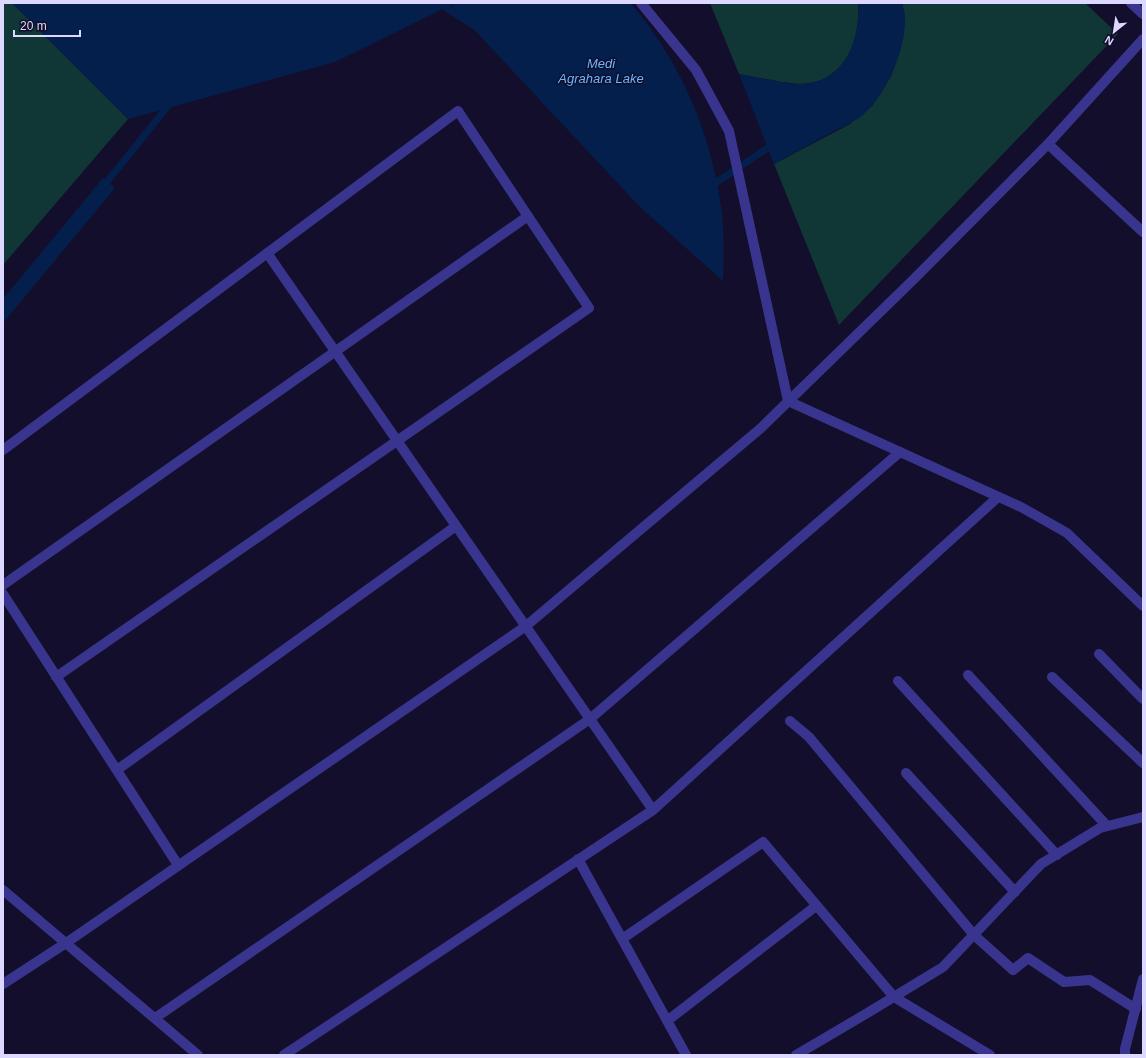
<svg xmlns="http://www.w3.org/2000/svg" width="1146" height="1058" font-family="Arial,sans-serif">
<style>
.green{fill:#103635}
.water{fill:#051f4d}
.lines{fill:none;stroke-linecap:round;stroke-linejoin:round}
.stream{stroke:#051f4d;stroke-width:7}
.minor{stroke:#39358e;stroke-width:10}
.tertiary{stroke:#39358e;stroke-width:10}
.labels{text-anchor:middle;stroke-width:3;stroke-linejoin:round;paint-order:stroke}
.water-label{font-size:13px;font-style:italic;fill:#66b7ff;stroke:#130e2b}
</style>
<rect width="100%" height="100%" fill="#130e2b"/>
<path class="green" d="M 3,3 L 12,3 L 128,119 L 3,265 Z
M 710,3 L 858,3 C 861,41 844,84 799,84 C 794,84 787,82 781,82 C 767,79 753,77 739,74 Z
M 902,3 L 1085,3 L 1118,34 L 839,325 L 774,164 L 850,124 L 872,106 L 891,76 L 903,37 L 905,18 Z"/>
<path class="water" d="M 12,3 L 630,3 C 643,16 653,32 663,47 C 695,97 715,155 722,214 C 724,236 724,259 723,281 L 640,207 L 451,5 L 335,62 L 128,119 Z
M 858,3 L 902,3 C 903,8 905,13 905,18 C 906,49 887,94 863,115 C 854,122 844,126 834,131 C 814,142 794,153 774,164 L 739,74 C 753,77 767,79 781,82 C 787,82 794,84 799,84 C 844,84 861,41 858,3 Z
M 103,178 L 115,188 L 3,323 L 3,299 Z"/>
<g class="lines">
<path class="stream" d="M 439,3 L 473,25
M 709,176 L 717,182 L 775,143
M 102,188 L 172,101"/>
<path class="minor" d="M 1048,144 L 1143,232
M 267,253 L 653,810
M 3,450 L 458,111 L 589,308 L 56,677
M 3,585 L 528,216
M 3,594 L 178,865
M 1099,654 L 1143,699
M 968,675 L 1107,826
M 1052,677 L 1143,763
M 898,681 L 1057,855
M 790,721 L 809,737 L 974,935 L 1013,970 L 1028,958 L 1064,982 L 1090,980 L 1136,1009
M 117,770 L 456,526
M 906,773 L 1015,892
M 578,859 L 686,1055
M 3,890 L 198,1055
M 622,939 L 763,842 L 894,997 L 990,1055
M 3,984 L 66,943 L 526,626 L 761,428 L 914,279 L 1048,144 L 1143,39
M 155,1018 L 590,719 L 900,452
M 667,1021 L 816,906
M 284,1055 L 653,810 L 998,497
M 796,1055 L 864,1015 L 943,967 L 1041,864 L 1100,828 L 1143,817"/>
<path class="tertiary" d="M 641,3 L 696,70 L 729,131 L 788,401 L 1021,507 L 1067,533 L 1143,606
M 1131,3 L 1143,14
M 1125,1055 L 1125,1049 L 1143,979"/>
</g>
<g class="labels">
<g class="water-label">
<text x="601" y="68">Medi<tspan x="601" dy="15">Agrahara Lake</tspan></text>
</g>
</g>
<rect width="1146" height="1058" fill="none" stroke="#ddd8ff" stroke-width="8"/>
<g transform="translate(1114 32) rotate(210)" stroke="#130e2b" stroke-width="3" paint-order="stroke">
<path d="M0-3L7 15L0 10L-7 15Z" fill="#ddd8ff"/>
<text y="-6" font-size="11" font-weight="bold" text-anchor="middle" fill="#ddd8ff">N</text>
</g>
<path d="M14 30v6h66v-6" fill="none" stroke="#ddd8ff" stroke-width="2"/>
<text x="20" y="30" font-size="12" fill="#ddd8ff" stroke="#130e2b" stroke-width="3" paint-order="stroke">20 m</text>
</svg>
